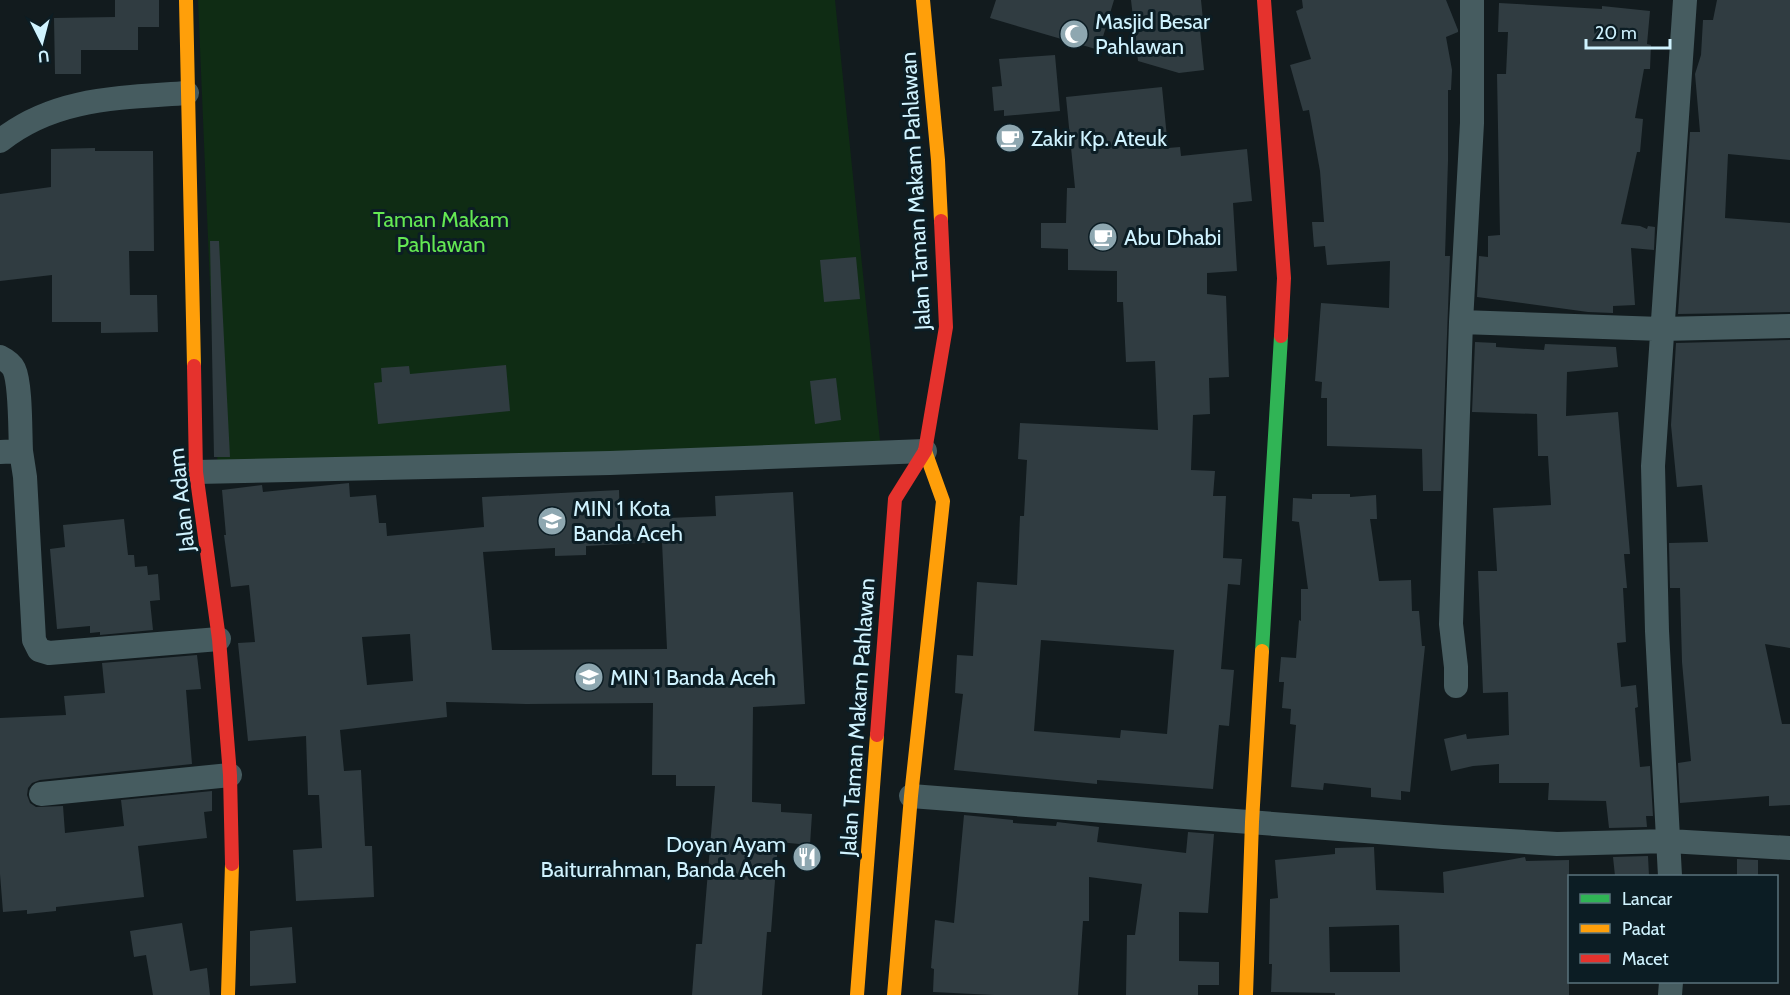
<svg xmlns="http://www.w3.org/2000/svg" width="1790" height="995" font-family="Cabin,sans-serif">
<style>
.green{fill:#0f2c14}
.building{fill:#303c41;fill-rule:evenodd}
.lines{fill:none;stroke-linecap:round;stroke-linejoin:round}
.street{stroke:#465c60;stroke-width:24}
.fast{stroke:#30b455;stroke-width:14}
.slow{stroke:#ff9f0a;stroke-width:14}
.jam{stroke:#e5322d;stroke-width:14}
.labels{text-anchor:middle;stroke-width:6;stroke-linejoin:round;paint-order:stroke}
.poi-label{font-size:22px;fill:#d0f3ff;stroke:#0c1d24;text-anchor:start}
.street-label{font-size:22px;fill:#d0f3ff;stroke:#0c1d24}
.park-label{font-size:22px;fill:#64e853;stroke:#0c1d24}
</style>
<rect width="100%" height="100%" fill="#121b1e"/>
<path class="green" d="M 198,0 L 835,0 L 880,441 L 218,476 Z"/>
<path class="building" d="M 115,0 L 159,0 L 159,27 L 138,27 L 138,50 L 81,50 L 81,74 L 55,74 L 54,18 L 115,17 Z
M 996,0 L 1114,0 L 1099,50 L 990,18 Z
M 1131,0 L 1201,0 L 1204,30 L 1200,30 L 1204,70 L 1179,73 L 1138,61 Z
M 1302,0 L 1446,0 L 1458,30 L 1458,32 L 1446,37 L 1452,70 L 1451,90 L 1448,90 L 1448,161 L 1445,256 L 1450,256 L 1441,491 L 1423,491 L 1422,449 L 1327,446 L 1327,398 L 1321,398 L 1322,382 L 1315,381 L 1321,303 L 1389,308 L 1390,261 L 1327,265 L 1325,246 L 1314,247 L 1312,222 L 1324,222 L 1320,171 L 1309,110 L 1303,111 L 1290,65 L 1311,59 L 1296,11 L 1303,8 Z
M 1717,0 L 1790,0 L 1790,160 L 1728,154 L 1725,218 L 1790,223 L 1790,312 L 1678,314 L 1690,132 L 1700,132 L 1695,74 L 1701,55 L 1703,20 L 1713,20 Z
M 1499,3 L 1602,9 L 1602,6 L 1650,11 L 1647,44 L 1651,45 L 1650,69 L 1644,69 L 1635,118 L 1643,119 L 1640,152 L 1637,152 L 1621,224 L 1640,226 L 1647,229 L 1648,226 L 1655,227 L 1654,250 L 1631,248 L 1635,305 L 1613,306 L 1613,313 L 1588,312 L 1477,297 L 1479,256 L 1488,257 L 1488,236 L 1500,235 L 1497,74 L 1506,74 L 1508,32 L 1498,32 Z
M 1055,55 L 1060,111 L 1004,116 L 1004,110 L 994,111 L 992,87 L 1002,86 L 999,59 Z
M 1162,87 L 1168,148 L 1180,147 L 1181,156 L 1247,149 L 1252,201 L 1233,203 L 1237,271 L 1207,273 L 1207,294 L 1226,296 L 1229,377 L 1209,378 L 1210,414 L 1193,415 L 1191,470 L 1215,471 L 1213,496 L 1226,496 L 1223,558 L 1242,559 L 1240,585 L 1228,584 L 1221,669 L 1234,670 L 1229,726 L 1219,725 L 1213,789 L 1097,780 L 1097,784 L 954,770 L 963,694 L 955,693 L 957,655 L 973,656 L 977,582 L 1017,585 L 1020,516 L 1024,516 L 1027,460 L 1018,459 L 1020,423 L 1158,430 L 1155,361 L 1126,362 L 1123,302 L 1117,302 L 1117,271 L 1068,270 L 1068,249 L 1041,248 L 1041,223 L 1066,223 L 1067,188 L 1075,188 L 1066,97 ZM 1041,640 L 1174,650 L 1167,734 L 1121,730 L 1120,738 L 1034,731 Z
M 95,148 L 95,151 L 153,151 L 154,251 L 129,251 L 130,295 L 157,295 L 158,332 L 101,333 L 101,322 L 52,322 L 52,275 L 0,281 L 0,194 L 51,187 L 51,149 Z
M 210,241 L 219,241 L 230,457 L 214,457 Z
M 856,257 L 860,299 L 824,302 L 820,260 Z
M 1790,340 L 1790,648 L 1765,644 L 1782,724 L 1790,724 L 1790,805 L 1769,806 L 1769,796 L 1680,803 L 1678,763 L 1691,761 L 1682,662 L 1680,588 L 1670,588 L 1669,543 L 1708,542 L 1702,485 L 1677,487 L 1671,425 L 1676,343 Z
M 1475,342 L 1496,343 L 1496,347 L 1544,350 L 1545,344 L 1616,347 L 1618,367 L 1567,372 L 1566,416 L 1618,412 L 1630,554 L 1624,554 L 1627,588 L 1623,588 L 1626,642 L 1617,643 L 1621,687 L 1636,685 L 1638,707 L 1635,708 L 1640,767 L 1650,766 L 1653,816 L 1646,816 L 1647,827 L 1609,828 L 1606,801 L 1548,800 L 1549,783 L 1499,783 L 1499,764 L 1473,766 L 1451,771 L 1444,739 L 1466,734 L 1467,739 L 1509,735 L 1508,692 L 1483,693 L 1478,571 L 1497,571 L 1493,508 L 1551,505 L 1548,456 L 1538,456 L 1537,414 L 1472,412 Z
M 506,365 L 510,411 L 378,424 L 374,383 L 382,382 L 381,368 L 409,366 L 410,374 Z
M 836,378 L 841,420 L 815,424 L 810,381 Z
M 349,483 L 350,497 L 376,495 L 379,523 L 386,523 L 387,536 L 484,527 L 482,497 L 619,490 L 620,520 L 716,516 L 715,496 L 793,492 L 805,704 L 753,707 L 752,802 L 781,804 L 781,812 L 812,814 L 810,845 L 778,842 L 771,932 L 767,932 L 762,995 L 692,995 L 696,944 L 702,944 L 715,786 L 676,786 L 676,775 L 652,775 L 653,703 L 526,704 L 446,702 L 447,717 L 340,730 L 344,771 L 361,770 L 365,846 L 372,846 L 374,897 L 296,901 L 293,850 L 322,848 L 319,795 L 308,795 L 306,736 L 248,741 L 238,643 L 255,642 L 249,585 L 231,587 L 224,535 L 226,535 L 222,490 L 262,485 L 263,492 ZM 662,542 L 667,649 L 492,650 L 483,552 L 555,548 L 555,556 L 586,555 L 586,546 ZM 410,634 L 413,681 L 367,685 L 362,637 Z
M 1312,494 L 1350,494 L 1350,497 L 1376,495 L 1377,519 L 1370,519 L 1379,581 L 1411,580 L 1412,611 L 1419,611 L 1422,646 L 1425,646 L 1410,792 L 1401,791 L 1401,800 L 1371,797 L 1371,788 L 1324,783 L 1323,790 L 1291,787 L 1296,725 L 1290,724 L 1291,709 L 1282,708 L 1284,682 L 1279,682 L 1279,680 L 1281,657 L 1296,658 L 1299,620 L 1301,621 L 1301,589 L 1308,589 L 1299,522 L 1292,521 L 1293,498 L 1312,499 Z
M 124,519 L 128,555 L 134,555 L 135,567 L 147,566 L 148,575 L 158,574 L 160,600 L 150,601 L 153,630 L 100,635 L 100,632 L 90,633 L 90,626 L 57,629 L 50,549 L 65,547 L 63,525 Z
M 197,655 L 201,689 L 186,690 L 192,764 L 40,780 L 32,783 L 28,788 L 27,795 L 30,803 L 36,807 L 63,806 L 65,833 L 124,826 L 121,800 L 212,791 L 212,811 L 204,812 L 207,838 L 138,846 L 144,897 L 56,907 L 56,911 L 27,914 L 27,910 L 3,912 L 0,874 L 0,718 L 66,715 L 64,696 L 105,693 L 102,663 Z
M 964,815 L 1013,820 L 1013,823 L 1056,826 L 1057,822 L 1099,827 L 1097,842 L 1186,853 L 1188,832 L 1214,834 L 1208,913 L 1179,912 L 1179,961 L 1219,962 L 1219,985 L 1198,985 L 1198,995 L 1126,995 L 1127,935 L 1135,935 L 1142,884 L 1089,877 L 1089,921 L 1083,921 L 1078,995 L 994,995 L 933,992 L 934,969 L 931,968 L 935,920 L 954,923 Z
M 1374,847 L 1376,890 L 1444,893 L 1443,872 L 1525,857 L 1526,861 L 1569,860 L 1569,995 L 1335,995 L 1335,993 L 1271,992 L 1272,964 L 1269,964 L 1270,899 L 1278,898 L 1275,860 L 1335,854 L 1335,848 ZM 1399,925 L 1400,972 L 1330,972 L 1329,927 Z
M 1648,856 L 1649,876 L 1615,876 L 1613,857 Z
M 1737,859 L 1758,860 L 1758,876 L 1737,876 Z
M 182,923 L 190,971 L 207,968 L 210,995 L 153,995 L 146,955 L 134,957 L 130,931 Z
M 292,927 L 296,983 L 250,986 L 250,931 Z"/>
<g class="lines">
<path class="street" d="M 0,141 C 55,97 120,98 187,93
M 1461,322 L 1661,329 L 1790,326
M 0,357 C 6,360 11,363 14,369 C 21,384 20,432 21,451
M 0,452 L 21,451 L 25,477 L 34,640 L 39,650 L 49,653 L 219,639
M 196,472 L 610,463 L 925,451
M 1456,686 L 1456,667 L 1451,624 L 1461,322 L 1472,123 L 1472,0
M 41,794 L 230,775
M 911,796 L 1443,837 L 1557,844 L 1669,841 L 1790,848
M 1670,876 L 1657,631 L 1653,466 L 1685,0
M 1670,995 L 1671,982"/>
<path class="fast" d="M 1262,651 L 1281,336"/>
<path class="slow" d="M 186,0 L 194,366
M 923,0 L 938,160 L 941,221
M 228,995 L 232,864
M 857,995 L 877,735
M 894,995 L 911,796 L 943,501 L 925,451
M 1246,995 L 1252,822 L 1262,651"/>
<path class="jam" d="M 1264,0 L 1284,278 L 1281,336
M 194,366 L 196,472 L 219,639 L 230,775 L 232,864
M 877,735 L 895,499 L 925,451 L 946,327 L 941,221"/>
</g>
<defs>
<g id="mosque-disc" transform="scale(1.5)"><circle r="9.5" fill="#8ea7b0" stroke="#0c1d24"/><path d="M3.5-4.9A6 6 0 1 0 3.5 4.9A5 5 0 1 1 3.5-4.9Z" fill="#fff"/></g>
<g id="cafe-disc" transform="scale(1.5)"><circle r="9.5" fill="#8ea7b0" stroke="#0c1d24"/><path d="M-5.5-4.5H6V0H3Q3 3.5 0 3.5H-2.5Q-5.5 3.5-5.5 0ZM3-3.2v2h1.7v-2ZM-6 4.5H4V6H-6Z" fill="#fff"/></g>
<g id="school-disc" transform="scale(1.5)"><circle r="9.5" fill="#8ea7b0" stroke="#0c1d24"/><path d="M0-5L7-2L0 1L-7-2ZM-4 1L0 2.5L4 1V4Q0 6-4 4Z" fill="#fff"/></g>
<g id="restaurant-disc" transform="scale(1.5)"><circle r="9.5" fill="#8ea7b0" stroke="#0c1d24"/><path d="M-5-6h1v4h1v-4h1v4h1v-4h1v5L-1.5 .5V6h-2V.5L-5-1ZM5-6V6H3V1.5H1.5Q1.5-4 5-6Z" fill="#fff"/></g>
</defs>
<g fill-rule="evenodd">
<use href="#mosque-disc" x="1074" y="34"/>
<use href="#cafe-disc" x="1010" y="138"/>
<use href="#cafe-disc" x="1103" y="237"/>
<use href="#school-disc" x="552" y="521"/>
<use href="#school-disc" x="589" y="677"/>
<use href="#restaurant-disc" x="807" y="857"/>
</g>
<g class="labels">
<g class="poi-label">
<text x="1095" y="29">Masjid Besar<tspan x="1095" dy="25">Pahlawan</tspan></text>
<text x="1031" y="146">Zakir Kp. Ateuk</text>
<text x="1124" y="245">Abu Dhabi</text>
<text x="573" y="516">MIN 1 Kota<tspan x="573" dy="25">Banda Aceh</tspan></text>
<text x="610" y="685">MIN 1 Banda Aceh</text>
<text x="786" y="852" text-anchor="end">Doyan Ayam<tspan x="786" dy="25">Baiturrahman, Banda Aceh</tspan></text>
</g>
<g class="street-label">
<text transform="translate(915 191) rotate(-93)" y="8">Jalan Taman Makam Pahlawan</text>
<text transform="translate(181 500) rotate(-96)" y="8">Jalan Adam</text>
<text transform="translate(857 717) rotate(-86)" y="8">Jalan Taman Makam Pahlawan</text>
</g>
<g class="park-label">
<text x="441" y="227">Taman Makam<tspan x="441" dy="25">Pahlawan</tspan></text>
</g>
</g>
<rect x="1568" y="875" width="210" height="108" fill="#0c1d24" stroke="#5a737c" stroke-width="1.5"/>
<rect x="1580" y="894" width="30" height="9" fill="#30b455" stroke="#5a737c" stroke-width="1.5"/>
<text x="1622" y="905" font-size="18" fill="#d0f3ff">Lancar</text>
<rect x="1580" y="924" width="30" height="9" fill="#ff9f0a" stroke="#5a737c" stroke-width="1.5"/>
<text x="1622" y="935" font-size="18" fill="#d0f3ff">Padat</text>
<rect x="1580" y="954" width="30" height="9" fill="#e5322d" stroke="#5a737c" stroke-width="1.5"/>
<text x="1622" y="965" font-size="18" fill="#d0f3ff">Macet</text>
<g transform="translate(42 42) rotate(174)" stroke="#0c1d24" stroke-width="4.5" paint-order="stroke">
<path d="M0-4.5L10 22L0 15L-10 22Z" fill="#d0f3ff"/>
<text y="-9" font-size="16" font-weight="bold" text-anchor="middle" fill="#d0f3ff">U</text>
</g>
<path d="M1586 39v9h84v-9" fill="none" stroke="#d0f3ff" stroke-width="3"/>
<text x="1595" y="39" font-size="18" fill="#d0f3ff" stroke="#0c1d24" stroke-width="4.5" paint-order="stroke">20 m</text>
</svg>
